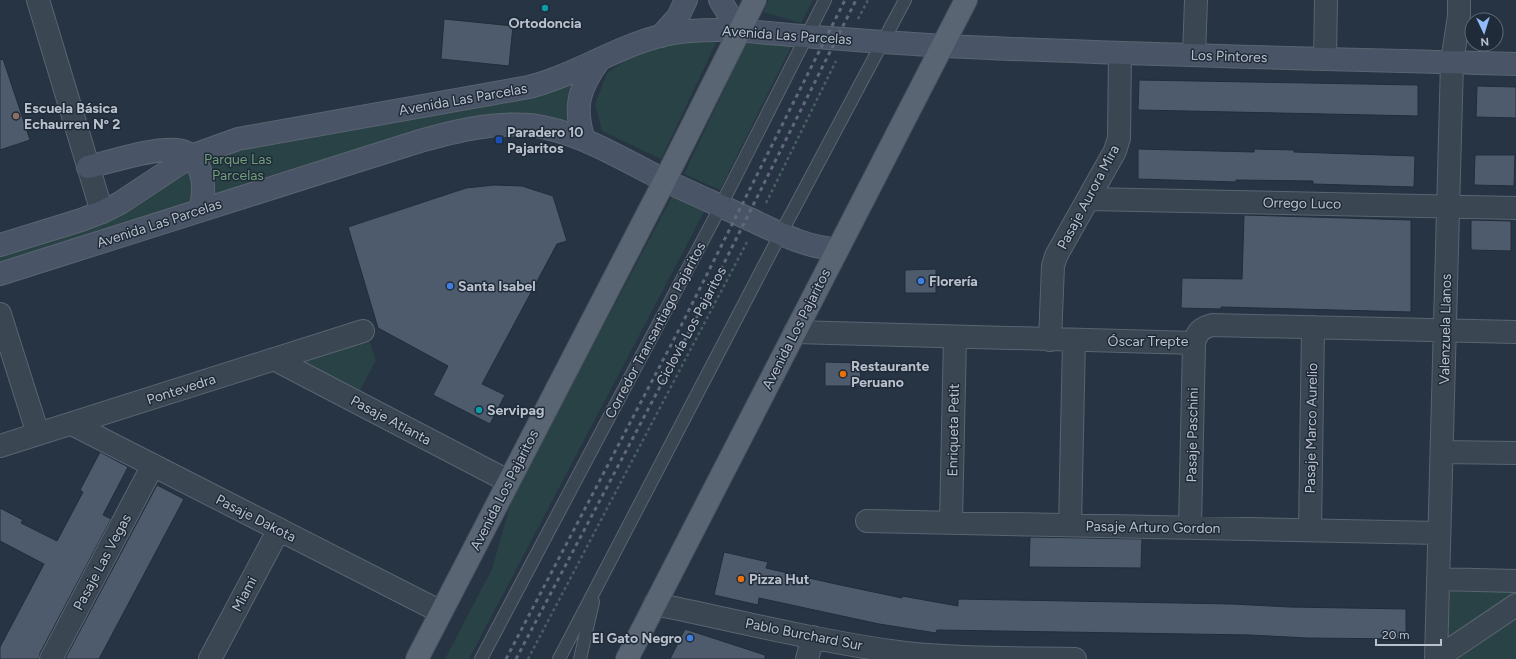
<svg xmlns="http://www.w3.org/2000/svg" width="1516" height="659" font-family="Figtree,sans-serif">
<style>
.green{fill:#294245}
.building{fill:#4e5b6d;stroke:#222d3b}
.lines{fill:none;stroke-linecap:round;stroke-linejoin:round}
.lane-casing{stroke:#5a6471;stroke-width:14}
.street-casing{stroke:#5a6471;stroke-width:24}
.secondary-casing{stroke:#5a6471;stroke-width:24}
.primary-casing{stroke:#454f5d;stroke-width:24}
.path{stroke:#475f61;stroke-width:2.5;stroke-dasharray:3 3;stroke-linecap:butt}
.lane{stroke:#3b4653;stroke-width:12}
.street{stroke:#3b4653;stroke-width:22}
.secondary{stroke:#495566;stroke-width:22}
.primary{stroke:#5a6573;stroke-width:22}
.rail{stroke:#5e6a7a;stroke-width:3;stroke-dasharray:4 4;stroke-linecap:butt}
.culture-dot{fill:#0f9aa8;stroke:#202b39;stroke-width:1.5}
.education-dot{fill:#8d6e63;stroke:#202b39;stroke-width:1.5}
.transit-dot{fill:#1a4fb4;stroke:#202b39;stroke-width:1.5}
.shop-dot{fill:#3f7fe0;stroke:#202b39;stroke-width:1.5}
.food-dot{fill:#e8710a;stroke:#202b39;stroke-width:1.5}
.labels{text-anchor:middle;stroke-width:3;stroke-linejoin:round;paint-order:stroke}
.poi-label{font-size:14px;font-weight:bold;fill:#b9c1cd;stroke:#202b39;text-anchor:start}
.street-label{font-size:14px;fill:#b9c1cd;stroke:#202b39}
.park-label{font-size:14px;fill:#709e79;stroke:#202b39}
</style>
<rect width="100%" height="100%" fill="#273444"/>
<path class="green" d="M 769,0 L 813,0 L 801,23 L 763,12 Z
M 718,39 L 661,159 L 602,131 L 595,104 L 607,73 L 624,61 L 669,44 Z
M 746,43 L 792,45 L 720,190 L 684,174 Z
M 573,85 L 572,128 L 541,118 L 0,268 L 0,252 L 127,207 L 230,148 L 305,136 Z
M 672,197 L 704,212 L 469,659 L 445,659 L 492,569 L 513,495 Z
M 368,338 L 376,360 L 358,394 L 291,361 Z
M 1445,587 L 1516,588 L 1516,594 L 1444,646 Z
M 1516,610 L 1516,659 L 1447,659 Z"/>
<path class="building" d="M 444,19 L 513,26 L 509,66 L 441,59 Z
M 3,59 L 30,140 L 0,150 L 0,60 Z
M 1139,80 L 1418,85 L 1418,116 L 1138,110 Z
M 1477,86 L 1516,87 L 1516,118 L 1476,117 Z
M 1138,149 L 1254,152 L 1254,149 L 1294,150 L 1294,152 L 1415,156 L 1414,187 L 1313,184 L 1313,181 L 1236,180 L 1236,182 L 1138,179 Z
M 1475,155 L 1515,155 L 1514,186 L 1474,185 Z
M 494,185 L 522,186 L 553,196 L 567,241 L 557,244 L 482,384 L 505,395 L 490,424 L 433,395 L 448,366 L 378,328 L 348,227 L 466,188 Z
M 1244,215 L 1411,220 L 1411,312 L 1221,307 L 1221,309 L 1181,308 L 1182,278 L 1242,279 Z
M 1471,220 L 1511,221 L 1511,251 L 1471,250 Z
M 936,269 L 936,293 L 905,293 L 905,270 Z
M 825,362 L 861,363 L 860,386 L 825,386 Z
M 100,452 L 128,467 L 103,515 L 111,519 L 40,653 L 39,659 L 0,659 L 0,647 L 44,564 L 0,541 L 0,508 L 23,520 L 21,523 L 57,541 L 83,492 L 80,490 Z
M 157,485 L 184,499 L 99,659 L 65,659 Z
M 1030,537 L 1142,539 L 1141,568 L 1029,567 Z
M 724,552 L 768,562 L 766,568 L 831,583 L 902,598 L 902,596 L 958,606 L 958,599 L 1232,604 L 1290,607 L 1406,609 L 1406,639 L 1307,638 L 1250,635 L 937,630 L 936,633 L 879,624 L 759,598 L 758,605 L 714,595 Z
M 685,629 L 765,655 L 765,659 L 670,659 Z"/>
<g class="lines">
<g class="lane-casing">
<path id="lane" d="M 481,659 L 713,221 L 825,0
M 559,659 L 781,233 L 905,0
M 580,659 L 593,602"/>
</g>
<g class="street-casing">
<path id="street" d="M 38,0 L 102,212
M 1194,55 L 1196,0
M 1325,59 L 1326,0
M 1088,199 L 1516,208
M 0,314 L 38,434
M 795,332 L 1194,343
M 1050,340 L 1053,266 L 1056,256 L 1115,151 L 1119,138 L 1120,53
M 274,359 L 508,481
M 72,424 L 441,612
M 0,446 L 363,331
M 1442,452 L 1516,453
M 867,521 L 1439,533
M 951,522 L 955,337
M 1070,525 L 1074,341
M 1190,527 L 1194,343 C 1197,332 1201,328 1212,325 L 1516,332
M 1310,530 L 1313,327
M 1438,579 L 1516,581
M 655,604 C 738,621 821,642 905,653 C 961,659 1018,658 1075,659
M 51,659 L 153,465
M 210,659 L 279,529
M 807,659 L 813,637
M 1436,659 L 1452,62 L 1459,16 L 1459,0
M 1436,659 L 1516,605"/>
</g>
<g class="secondary-casing">
<path id="secondary" d="M 720,0 L 739,31
M 661,36 L 678,17 L 686,0
M 584,140 C 573,106 579,88 600,59
M 88,167 C 110,162 155,147 176,150 C 188,151 195,158 199,168 C 205,182 204,196 200,210
M 0,245 L 81,220 L 102,212 L 120,203 L 191,156 L 238,139 L 529,87 C 580,74 622,42 674,33 C 718,26 761,33 804,36 C 851,40 898,43 944,46 C 1135,55 1325,59 1516,64
M 0,274 L 420,141 C 456,131 492,122 530,125 C 579,131 621,159 664,180 C 691,193 719,205 747,218 C 776,231 805,248 837,249"/>
</g>
<g class="primary-casing">
<path id="primary" d="M 417,659 L 665,180 L 755,0
M 627,659 L 966,0"/>
</g>
<path class="path" d="M 858,19 L 868,0
M 766,203 L 836,61
M 528,659 L 747,242"/>
<use href="#lane" class="lane"/>
<use href="#street" class="street"/>
<use href="#secondary" class="secondary"/>
<use href="#primary" class="primary"/>
<path class="rail" d="M 506,659 L 683,322 L 845,0
M 516,659 L 699,313 L 856,0"/>
</g>
<g class="culture-dot">
<circle cx="545" cy="8" r="4"/>
<circle cx="479" cy="410" r="4"/>
</g>
<circle class="education-dot" cx="16" cy="116" r="4"/>
<rect class="transit-dot" x="495" y="136" width="8" height="8" rx="2"/>
<g class="shop-dot">
<circle cx="921" cy="281" r="4"/>
<circle cx="450" cy="286" r="4"/>
<circle cx="690" cy="638" r="4"/>
</g>
<g class="food-dot">
<circle cx="843" cy="374" r="4"/>
<circle cx="741" cy="579" r="4"/>
</g>
<g class="labels">
<g class="poi-label">
<text x="545" y="28" text-anchor="middle">Ortodoncia</text>
<text x="24" y="113">Escuela Básica<tspan x="24" dy="16">Echaurren Nº 2</tspan></text>
<text x="507" y="137">Paradero 10<tspan x="507" dy="16">Pajaritos</tspan></text>
<text x="929" y="286">Florería</text>
<text x="458" y="291">Santa Isabel</text>
<text x="851" y="371">Restaurante<tspan x="851" dy="16">Peruano</tspan></text>
<text x="487" y="415">Servipag</text>
<text x="749" y="584">Pizza Hut</text>
<text x="682" y="643" text-anchor="end">El Gato Negro</text>
</g>
<g class="street-label">
<text transform="translate(787 35) rotate(4)" y="5">Avenida Las Parcelas</text>
<text transform="translate(1229 56) rotate(2)" y="5">Los Pintores</text>
<text transform="translate(463 99) rotate(-10)" y="5">Avenida Las Parcelas</text>
<text transform="translate(1088 197) rotate(-62)" y="5">Pasaje Aurora Mira</text>
<text transform="translate(1302 203) rotate(1)" y="5">Orrego Luco</text>
<text transform="translate(159 223) rotate(-18)" y="5">Avenida Las Parcelas</text>
<text transform="translate(691 326) rotate(-62)" y="5">Ciclovía Los Pajaritos</text>
<text transform="translate(796 329) rotate(-63)" y="5">Avenida Los Pajaritos</text>
<text transform="translate(1445 329) rotate(-89)" y="5">Valenzuela Llanos</text>
<text transform="translate(655 330) rotate(-62)" y="5">Corredor Transantiago Pajaritos</text>
<text x="1148" y="346">Óscar Trepte</text>
<text transform="translate(181 389) rotate(-18)" y="5">Pontevedra</text>
<text transform="translate(391 420) rotate(28)" y="5">Pasaje Atlanta</text>
<text transform="translate(1311 428) rotate(-89)" y="5">Pasaje Marco Aurelio</text>
<text transform="translate(953 430) rotate(-89)" y="5">Enriqueta Petit</text>
<text transform="translate(1192 435) rotate(-89)" y="5">Pasaje Paschini</text>
<text transform="translate(504 490) rotate(-63)" y="5">Avenida Los Pajaritos</text>
<text transform="translate(256 518) rotate(27)" y="5">Pasaje Dakota</text>
<text transform="translate(1153 527) rotate(1)" y="5">Pasaje Arturo Gordon</text>
<text transform="translate(102 562) rotate(-62)" y="5">Pasaje Las Vegas</text>
<text transform="translate(244 594) rotate(-62)" y="5">Miami</text>
<text transform="translate(804 634) rotate(11)" y="5">Pablo Burchard Sur</text>
</g>
<g class="park-label">
<text x="238" y="164">Parque Las<tspan x="238" dy="16">Parcelas</tspan></text>
</g>
</g>
<g transform="translate(1484 32) rotate(176)"><circle r="19" fill="#202b39" stroke="#5d6774"/>
<path d="M0-3L7 15L0 10L-7 15Z" fill="#91bcf9"/>
<text y="-6" font-size="11" font-weight="bold" text-anchor="middle" fill="#b9c1cd">N</text>
</g>
<path d="M1376 639v6h65v-6" fill="none" stroke="#b9c1cd" stroke-width="2"/>
<text x="1382" y="639" font-size="12" fill="#b9c1cd" stroke="#202b39" stroke-width="3" paint-order="stroke">20 m</text>
</svg>
